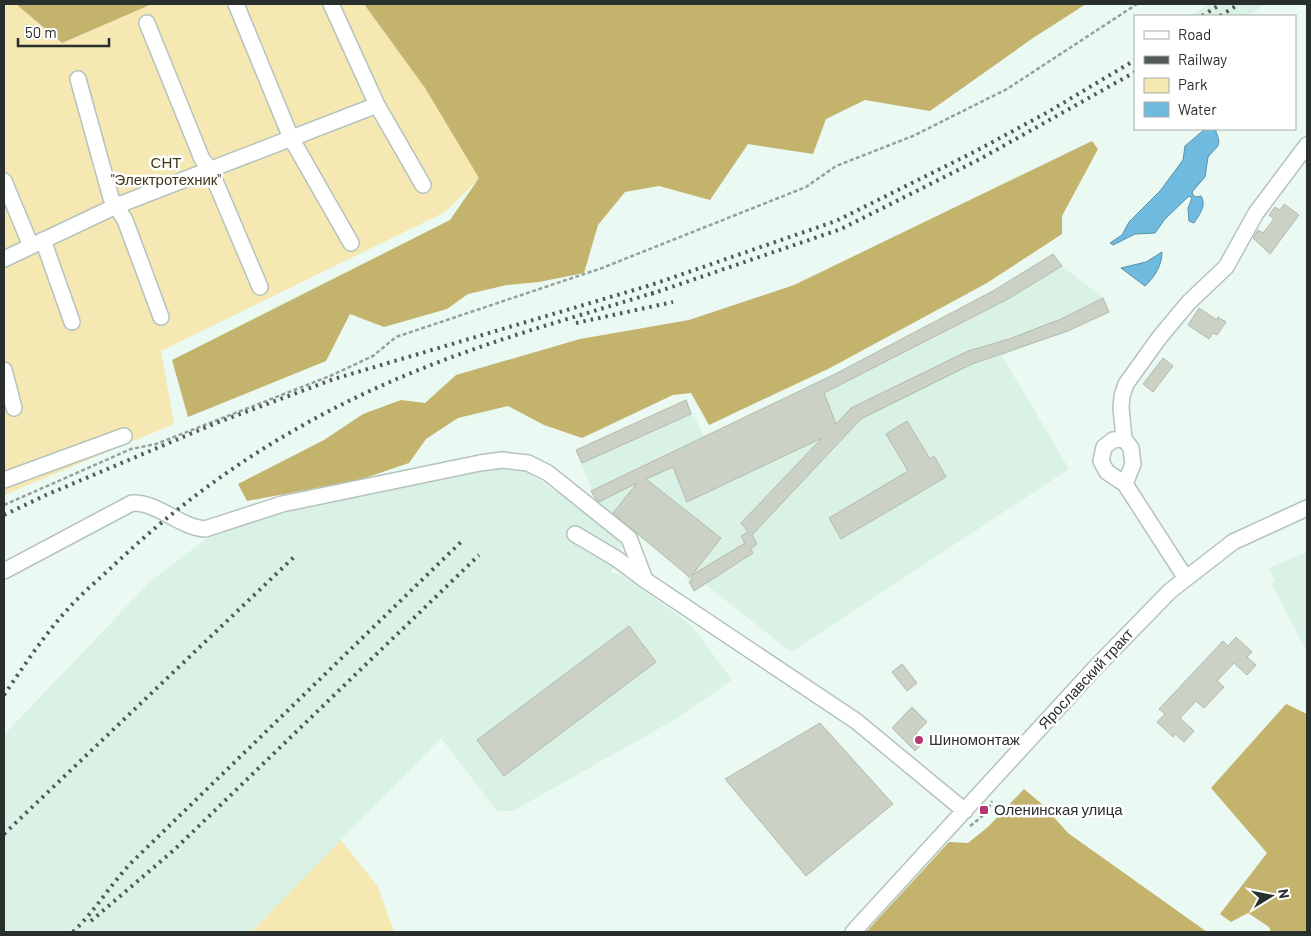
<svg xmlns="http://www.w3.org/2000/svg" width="1311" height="936" font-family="Barlow,sans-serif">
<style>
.built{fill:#daf1e5}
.green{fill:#f5e8b2}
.forest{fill:#c4b36d}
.water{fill:#6fbadf;stroke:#5a90a9}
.building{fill:#cbd2c5;stroke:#b3baad;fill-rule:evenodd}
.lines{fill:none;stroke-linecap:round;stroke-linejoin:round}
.minor-casing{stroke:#b5c3bc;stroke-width:18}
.path{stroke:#95a09a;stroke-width:2.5;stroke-dasharray:4 2.5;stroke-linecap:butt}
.minor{stroke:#fff;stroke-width:15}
.rail{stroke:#525a56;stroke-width:4;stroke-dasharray:2.5 5;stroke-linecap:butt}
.poi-dot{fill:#ba3475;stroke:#fff;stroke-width:2}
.labels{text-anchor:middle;stroke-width:5;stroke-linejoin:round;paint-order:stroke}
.park-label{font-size:15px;fill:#3f3818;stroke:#fff}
.street-label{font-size:15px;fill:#292f2c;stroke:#fff}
.poi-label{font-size:15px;fill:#292f2c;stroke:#fff;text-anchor:start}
</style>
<rect width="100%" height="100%" fill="#eaf9f2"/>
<path class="built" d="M 1209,4 L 1265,4 L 1248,16 L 1190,16 Z
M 1053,254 L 1062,266 L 1103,298 L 1109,312 L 1002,356 L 1069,469 L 791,652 L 705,584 L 694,591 L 684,572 L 597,503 L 576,450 L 686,400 L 704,436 L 837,373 L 993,291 Z
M 488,468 L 525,470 L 617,534 L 622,548 L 611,573 L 621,574 L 691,625 L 732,680 L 679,717 L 513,811 L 497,811 L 441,738 L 251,932 L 4,932 L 4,735 L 150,582 L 215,532 L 283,508 Z
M 1307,552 L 1307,652 L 1272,584 L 1275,580 L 1269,568 Z"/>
<path class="green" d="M 4,4 L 16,4 L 62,43 L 152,4 L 364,4 L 425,88 L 480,178 L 445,212 L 161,351 L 174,424 L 4,495 Z
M 341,840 L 378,887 L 394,932 L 251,932 Z"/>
<path class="forest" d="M 16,4 L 152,4 L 62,43 Z
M 364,4 L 1086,4 L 1033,38 L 930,111 L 865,100 L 826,119 L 813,154 L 748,144 L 710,200 L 659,186 L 625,192 L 598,225 L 584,273 L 539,282 L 507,285 L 468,294 L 447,309 L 384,327 L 350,314 L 326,361 L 188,417 L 172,360 L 450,220 L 479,178 L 425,88 Z
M 1092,141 L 1098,149 L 1062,216 L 1062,234 L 987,283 L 830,368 L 709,425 L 691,393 L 673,395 L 582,438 L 544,425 L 508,406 L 458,418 L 426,439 L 409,463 L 359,480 L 247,501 L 238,484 L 324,440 L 363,414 L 401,400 L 425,403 L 456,375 L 580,339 L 689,320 L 794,285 Z
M 1286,704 L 1307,714 L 1307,932 L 1271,932 L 1269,927 L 1248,913 L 1231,922 L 1220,914 L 1267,853 L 1211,788 Z
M 1024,789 L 1043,805 L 1068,833 L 1207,932 L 866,932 L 949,842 L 968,843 L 988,827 Z"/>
<path class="water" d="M 1205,129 L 1215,129 C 1222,147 1219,144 1208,157 L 1205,177 L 1192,192 L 1193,195 L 1196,197 L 1201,196 C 1207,206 1199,215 1194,223 L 1189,221 L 1188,208 L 1192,198 L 1189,196 L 1165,219 L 1155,233 L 1135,234 L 1113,245 L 1110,243 L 1122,235 L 1129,222 L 1160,191 L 1183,160 L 1185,146 Z
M 1162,252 C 1162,265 1155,277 1145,286 L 1121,268 L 1146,262 Z"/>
<path class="building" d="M 1284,204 L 1299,215 L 1270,254 L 1253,238 L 1258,230 L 1263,233 L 1274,219 L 1269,215 L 1275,207 L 1280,210 Z
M 1053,254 L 1062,266 L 1008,299 L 824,393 L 836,424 L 851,408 L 968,351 L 1009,339 L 1061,319 L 1103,298 L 1109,312 L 1068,331 L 972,364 L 861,419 L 752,535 L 757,544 L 751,549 L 753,553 L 694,591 L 689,582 L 693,580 L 613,513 L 637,483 L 599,502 L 595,498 L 591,491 L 837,373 L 993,291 ZM 822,438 L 741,523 L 748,532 L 741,536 L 745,543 L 692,575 L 721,538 L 646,479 L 673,467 L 687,502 Z
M 1199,308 L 1217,320 L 1218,317 L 1226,322 L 1217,335 L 1213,333 L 1209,339 L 1188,325 Z
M 1163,358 L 1173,366 L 1153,392 L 1143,384 Z
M 686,400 L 691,414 L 582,463 L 576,450 Z
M 907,421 L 930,459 L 934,456 L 946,477 L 841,539 L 829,518 L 908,471 L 886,434 Z
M 629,626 L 656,662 L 504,776 L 477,740 Z
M 1236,637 L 1252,652 L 1247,657 L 1256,665 L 1247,675 L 1234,663 L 1217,681 L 1224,687 L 1204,708 L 1196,701 L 1180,718 L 1194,731 L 1184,742 L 1175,734 L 1173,737 L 1157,722 L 1165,714 L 1159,709 L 1223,641 L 1228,646 Z
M 902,664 L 917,683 L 907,691 L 892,672 Z
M 912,707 L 927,722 L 916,733 L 924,741 L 915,751 L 892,728 Z
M 820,723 L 893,804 L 806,876 L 725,779 Z"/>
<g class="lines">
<g class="minor-casing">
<path id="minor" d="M 236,4 L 291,138 L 351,243
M 331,4 L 377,105 L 423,185
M 147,23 L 202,159 L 210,169 L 260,287
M 78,79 L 111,198 L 125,220 L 161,317
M 4,181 L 31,246
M 43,240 L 72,322
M 4,259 L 116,206 L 377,105
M 4,370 L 14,408
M 1124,439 L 1113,440 L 1104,447 L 1101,461 L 1107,472 L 1125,484 L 1185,577
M 4,480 L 124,436
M 1125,484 L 1133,464 L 1131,448 L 1124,439 L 1121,408 L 1122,396 L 1126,384 L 1159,338 L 1189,302 L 1226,267 L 1256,213 L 1307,145
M 575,534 L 617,559 L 645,580
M 4,571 L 132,503 C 158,502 179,527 205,529 L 282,504 L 480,463 L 502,460 L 528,463 L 548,473 L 629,538 L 645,580 L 856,721 L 965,811
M 853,932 L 1094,669 L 1170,591 L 1233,542 L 1307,508"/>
</g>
<path class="path" d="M 4,505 L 131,449 L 156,444 L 330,376 L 373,356 L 396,337 L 602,268 L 806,187 L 836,166 L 913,136 L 1007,89 L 1137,4
M 970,826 C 980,818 987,814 992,801"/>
<use href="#minor" class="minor"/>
<path class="rail" d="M 1202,16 L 1221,4
M 1220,16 L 1239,4
M 651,294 L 841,229 L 980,159 L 1135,72
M 576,323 L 673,302
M 4,515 L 46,495 L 216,423 L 334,379 L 651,285 L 836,221 L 976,151 L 1048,112 L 1135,60
M 4,695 C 24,666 44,635 68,609 C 81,594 98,580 113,566 C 202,481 302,417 416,371 C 494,339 576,317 656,292
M 4,834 L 295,556
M 91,921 L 174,850 L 479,555
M 73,932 C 95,911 110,885 132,862 L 464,539"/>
</g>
<g class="poi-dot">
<circle cx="919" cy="740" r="5"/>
<rect x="979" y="805" width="10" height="10" rx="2.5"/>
</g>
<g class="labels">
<g class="park-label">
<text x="166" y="168">СНТ<tspan x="166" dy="17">"Электротехник"</tspan></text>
</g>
<g class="street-label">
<text transform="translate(1086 679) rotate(-47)" y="5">Ярославский тракт</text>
</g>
<g class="poi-label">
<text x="929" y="745">Шиномонтаж</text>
<text x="994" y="815">Оленинская улица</text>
</g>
</g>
<rect width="1311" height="936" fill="none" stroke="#292f2c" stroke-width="10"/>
<rect x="1134" y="15" width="162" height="115" fill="#ffffff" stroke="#a9acab"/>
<rect x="1144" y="31" width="25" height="8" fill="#ffffff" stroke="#a9acab"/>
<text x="1178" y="40" font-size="15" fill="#292f2c">Road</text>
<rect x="1144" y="56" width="25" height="8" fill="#525a56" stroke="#a9acab"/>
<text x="1178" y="65" font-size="15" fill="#292f2c">Railway</text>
<rect x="1144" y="78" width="25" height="15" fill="#f5e8b2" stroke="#a9acab"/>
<text x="1178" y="90" font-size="15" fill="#292f2c">Park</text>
<rect x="1144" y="102" width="25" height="15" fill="#6fbadf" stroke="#a9acab"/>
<text x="1178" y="115" font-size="15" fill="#292f2c">Water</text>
<g transform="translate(1271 896) rotate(80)" stroke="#ffffff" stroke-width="4" paint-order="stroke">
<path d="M0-4L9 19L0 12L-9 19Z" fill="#292f2c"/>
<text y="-8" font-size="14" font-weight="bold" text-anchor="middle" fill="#292f2c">N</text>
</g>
<path d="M18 38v8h91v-8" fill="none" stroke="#292f2c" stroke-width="2.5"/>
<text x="25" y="38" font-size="15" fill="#292f2c" stroke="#ffffff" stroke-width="4" paint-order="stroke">50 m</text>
</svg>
